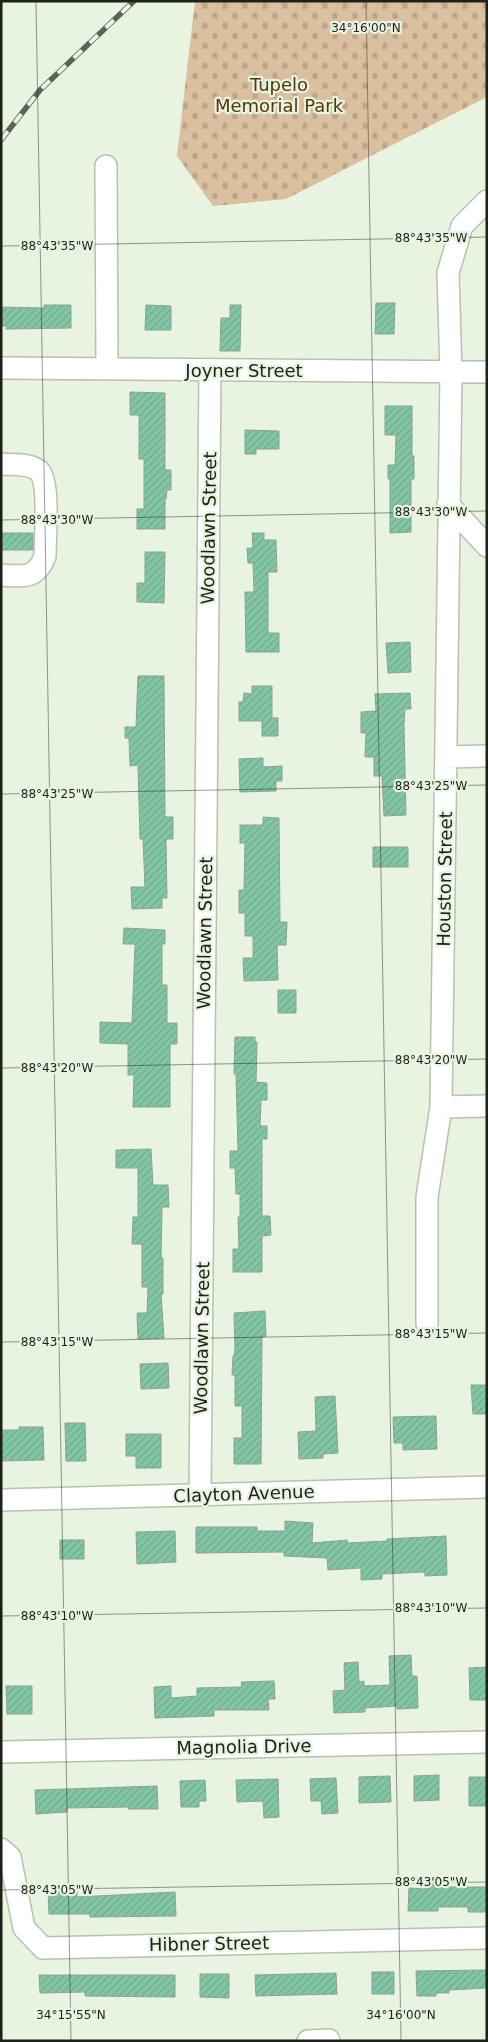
<svg xmlns="http://www.w3.org/2000/svg" width="488" height="2042" font-family="'DejaVu Sans',sans-serif">
<style>
.cemetery{fill:url(#cemetery-stones)}
.building{fill:url(#building-hatch);stroke:#8ca196}
.lines{fill:none;stroke-linecap:round;stroke-linejoin:round}
.minor-casing{stroke:#b6c1ae;stroke-width:24}
.minor{stroke:#fff;stroke-width:21}
.rail-casing{stroke:#5c6258;stroke-width:5.5}
.rail{stroke:#e8f3e0;stroke-width:4;stroke-dasharray:11;stroke-linecap:butt}
.ticks{fill:none;stroke:#1d211a;stroke-width:1;stroke-opacity:0.45}
.labels{text-anchor:middle;stroke-width:4.5;stroke-linejoin:round;paint-order:stroke}
.park-label{font-size:18px;fill:#53360c;stroke:#e8f3e0}
.street-label{font-size:18px;fill:#1d211a;stroke:#e8f3e0}
.ticks-label{font-size:12px;text-anchor:middle;fill:#1d211a;stroke:#e8f3e0;stroke-width:4.5;stroke-linejoin:round;paint-order:stroke}
</style>
<defs>
<pattern id="cemetery-stones" width="16" height="16" patternUnits="userSpaceOnUse" patternTransform="scale(1.25)"><rect width="16" height="16" fill="#dbc0a0"/><path d="M2 7V4a2 2 0 0 1 4 0v3zM10 15v-3a2 2 0 0 1 4 0v3z" fill="#bca589"/></pattern>
<pattern id="building-hatch" width="6" height="6" patternUnits="userSpaceOnUse" patternTransform="scale(1.25)"><rect width="6" height="6" fill="#82c6a6"/><path d="M-1 1l2-2M0 6l6-6M5 7l2-2" fill="none" stroke="#70aa8e"/></pattern>
</defs>
<rect width="100%" height="100%" fill="#e8f3e0"/>
<path class="cemetery" d="M 195,1 L 487,1 L 487,97 L 286,199 L 213,206 L 177,156 Z"/>
<path class="building" d="M 376,303 L 395,303 L 394,334 L 375,334 Z
M 44,305 L 71,305 L 71,328 L 6,329 L 7,326 L 1,326 L 1,307 L 44,308 Z
M 146,305 L 171,306 L 171,330 L 145,330 Z
M 230,305 L 241,305 L 240,351 L 220,351 L 221,318 L 230,318 Z
M 130,392 L 165,393 L 165,470 L 171,470 L 171,490 L 167,490 L 166,499 L 165,499 L 165,529 L 137,529 L 137,509 L 144,509 L 144,459 L 139,459 L 139,415 L 130,415 Z
M 385,406 L 412,406 L 412,456 L 414,456 L 414,479 L 411,479 L 411,532 L 390,533 L 390,479 L 388,479 L 388,465 L 395,465 L 396,435 L 385,435 Z
M 245,430 L 279,431 L 279,449 L 256,449 L 256,454 L 245,454 Z
M 1,533 L 33,533 L 33,550 L 1,550 Z
M 252,533 L 264,533 L 264,540 L 276,540 L 277,572 L 268,572 L 268,633 L 279,633 L 279,652 L 246,652 L 245,592 L 254,592 L 253,563 L 248,563 L 247,548 L 253,548 Z
M 145,552 L 165,552 L 164,603 L 137,602 L 137,583 L 145,583 Z
M 410,642 L 411,672 L 388,673 L 386,643 Z
M 138,676 L 164,676 L 165,817 L 173,817 L 173,839 L 166,839 L 167,898 L 162,898 L 162,908 L 132,909 L 131,887 L 145,887 L 143,839 L 140,839 L 138,765 L 130,766 L 129,738 L 125,738 L 125,727 L 136,727 Z
M 252,686 L 272,686 L 272,718 L 278,718 L 278,736 L 262,736 L 262,721 L 239,721 L 239,702 L 243,702 L 244,693 L 252,694 Z
M 410,693 L 411,709 L 405,709 L 404,724 L 406,815 L 384,816 L 382,776 L 374,776 L 374,757 L 365,757 L 366,733 L 361,733 L 361,712 L 376,711 L 375,694 Z
M 263,758 L 263,767 L 282,766 L 282,781 L 276,781 L 276,791 L 240,792 L 239,759 Z
M 263,817 L 279,818 L 280,922 L 287,922 L 286,945 L 277,945 L 278,980 L 244,981 L 243,958 L 253,958 L 253,936 L 245,936 L 245,913 L 239,913 L 239,890 L 244,890 L 245,843 L 240,843 L 240,825 L 263,825 Z
M 373,847 L 408,847 L 408,867 L 373,867 Z
M 124,928 L 165,930 L 165,944 L 162,944 L 162,985 L 167,985 L 167,1023 L 177,1023 L 177,1044 L 170,1044 L 170,1107 L 133,1107 L 134,1075 L 128,1075 L 128,1044 L 100,1043 L 100,1022 L 132,1023 L 135,944 L 123,944 Z
M 278,990 L 296,990 L 296,1013 L 278,1013 Z
M 235,1037 L 255,1037 L 255,1042 L 257,1042 L 256,1082 L 267,1083 L 267,1100 L 261,1100 L 260,1126 L 267,1126 L 267,1139 L 262,1139 L 262,1216 L 270,1216 L 271,1235 L 262,1236 L 262,1272 L 233,1272 L 233,1249 L 239,1249 L 238,1217 L 240,1217 L 240,1194 L 236,1194 L 235,1168 L 230,1168 L 230,1151 L 238,1151 L 236,1074 L 234,1074 Z
M 151,1149 L 153,1185 L 168,1185 L 169,1207 L 162,1207 L 161,1258 L 163,1258 L 163,1294 L 161,1294 L 164,1338 L 138,1339 L 137,1313 L 147,1313 L 148,1287 L 142,1287 L 142,1244 L 132,1244 L 133,1217 L 138,1217 L 138,1168 L 116,1168 L 116,1150 Z
M 265,1311 L 266,1336 L 262,1337 L 261,1464 L 234,1464 L 234,1438 L 242,1438 L 242,1406 L 235,1406 L 235,1375 L 232,1375 L 233,1356 L 234,1356 L 235,1349 L 234,1313 Z
M 168,1363 L 169,1388 L 141,1389 L 140,1364 Z
M 471,1385 L 487,1385 L 487,1414 L 473,1414 Z
M 335,1396 L 338,1453 L 323,1454 L 323,1458 L 299,1459 L 298,1432 L 316,1431 L 315,1397 Z
M 436,1416 L 437,1449 L 403,1450 L 403,1443 L 394,1443 L 393,1417 Z
M 65,1423 L 85,1423 L 86,1461 L 66,1461 Z
M 19,1427 L 43,1427 L 44,1460 L 1,1461 L 1,1430 L 19,1430 Z
M 126,1434 L 161,1434 L 161,1468 L 136,1468 L 136,1456 L 126,1456 Z
M 285,1521 L 313,1523 L 312,1543 L 347,1540 L 348,1543 L 387,1541 L 387,1539 L 446,1536 L 447,1575 L 425,1576 L 425,1572 L 382,1574 L 382,1579 L 361,1580 L 361,1568 L 328,1570 L 327,1558 L 284,1556 L 284,1552 L 196,1553 L 196,1527 L 257,1527 L 257,1531 L 285,1531 Z
M 175,1531 L 176,1562 L 137,1564 L 136,1532 Z
M 60,1540 L 84,1540 L 84,1559 L 60,1559 Z
M 411,1655 L 412,1676 L 417,1676 L 418,1708 L 397,1709 L 397,1706 L 365,1708 L 365,1712 L 334,1713 L 333,1691 L 345,1690 L 344,1663 L 358,1662 L 359,1682 L 364,1681 L 364,1686 L 390,1685 L 389,1656 Z
M 487,1667 L 487,1700 L 470,1700 L 469,1668 Z
M 274,1681 L 275,1699 L 268,1699 L 269,1710 L 214,1710 L 214,1716 L 155,1718 L 154,1687 L 171,1686 L 171,1698 L 197,1696 L 197,1688 L 242,1687 L 241,1682 Z
M 6,1686 L 32,1686 L 32,1714 L 7,1714 Z
M 439,1775 L 439,1800 L 414,1801 L 414,1776 Z
M 390,1776 L 391,1802 L 359,1803 L 359,1777 Z
M 469,1777 L 487,1777 L 487,1806 L 469,1806 Z
M 336,1778 L 338,1813 L 322,1814 L 321,1801 L 311,1801 L 310,1779 Z
M 278,1779 L 279,1817 L 264,1818 L 263,1801 L 237,1802 L 236,1780 Z
M 205,1780 L 206,1801 L 199,1801 L 199,1807 L 181,1807 L 180,1781 Z
M 157,1786 L 158,1809 L 128,1809 L 128,1807 L 67,1808 L 67,1812 L 36,1814 L 35,1790 Z
M 426,1882 L 438,1883 L 438,1887 L 487,1887 L 487,1912 L 468,1912 L 468,1907 L 438,1907 L 438,1911 L 408,1911 L 409,1888 L 426,1889 Z
M 77,1889 L 77,1897 L 175,1892 L 176,1916 L 90,1917 L 90,1914 L 49,1914 L 48,1890 Z
M 487,1970 L 487,1988 L 449,1990 L 449,1993 L 436,1993 L 436,1996 L 417,1996 L 416,1971 Z
M 372,1972 L 394,1972 L 394,1994 L 372,1994 Z
M 336,1973 L 337,1994 L 256,1996 L 255,1975 Z
M 200,1974 L 229,1974 L 229,1998 L 200,1997 Z
M 39,1975 L 175,1975 L 175,1997 L 85,1996 L 85,1992 L 40,1993 Z"/>
<g class="lines">
<g class="minor-casing">
<path id="minor" d="M 106,166 L 107,369
M 1,368 L 487,372
M 1,464 C 13,465 30,463 39,471 C 50,482 45,539 45,556 C 36,580 23,576 1,575
M 448,504 L 487,546
M 446,757 L 487,756
M 441,1107 L 487,1106
M 427,1324 L 427,1197 L 441,1107 L 451,372 L 448,273 L 462,226 L 487,201
M 200,1495 L 210,371
M 1,1500 L 487,1487
M 1,1752 L 487,1742
M 1,1849 L 10,1857 L 24,1928 L 43,1948 L 487,1938
M 308,2041 L 329,2040"/>
</g>
<use href="#minor" class="minor"/>
<g class="rail-casing">
<path id="rail" d="M 1,140 L 40,90 L 134,1"/>
</g>
<use href="#rail" class="rail"/>
</g>
<path class="ticks" d="M 36,1 L 71,2041M 366,1 L 401,2041M 1,246 L 487,237M 1,520 L 487,511M 1,794 L 487,785M 1,1068 L 487,1059M 1,1342 L 487,1333M 1,1616 L 487,1608M 1,1890 L 487,1882"/>
<g class="labels">
<g class="park-label">
<text x="279" y="91">Tupelo<tspan x="279" dy="21">Memorial Park</tspan></text>
</g>
<g class="street-label">
<text x="244" y="377">Joyner Street</text>
<text transform="translate(209 528) rotate(-89)" y="6">Woodlawn Street</text>
<text transform="translate(445 879) rotate(-89)" y="6">Houston Street</text>
<text transform="translate(205 933) rotate(-89)" y="6">Woodlawn Street</text>
<text transform="translate(202 1338) rotate(-89)" y="6">Woodlawn Street</text>
<text transform="translate(244 1494) rotate(-2)" y="6">Clayton Avenue</text>
<text transform="translate(244 1747) rotate(-1)" y="6">Magnolia Drive</text>
<text transform="translate(209 1944) rotate(-1)" y="6">Hibner Street</text>
</g>
</g>
<g class="ticks-label">
<text x="366" y="32">34°16'00"N</text>
<text x="431" y="242">88°43'35"W</text>
<text x="57" y="250">88°43'35"W</text>
<text x="431" y="516">88°43'30"W</text>
<text x="57" y="524">88°43'30"W</text>
<text x="431" y="790">88°43'25"W</text>
<text x="57" y="798">88°43'25"W</text>
<text x="431" y="1064">88°43'20"W</text>
<text x="57" y="1072">88°43'20"W</text>
<text x="431" y="1338">88°43'15"W</text>
<text x="57" y="1346">88°43'15"W</text>
<text x="431" y="1612">88°43'10"W</text>
<text x="57" y="1620">88°43'10"W</text>
<text x="431" y="1886">88°43'05"W</text>
<text x="57" y="1894">88°43'05"W</text>
<text x="71" y="2019">34°15'55"N</text>
<text x="401" y="2019">34°16'00"N</text>
</g>
<rect width="488" height="2042" fill="none" stroke="#1d211a" stroke-width="5"/>
</svg>
